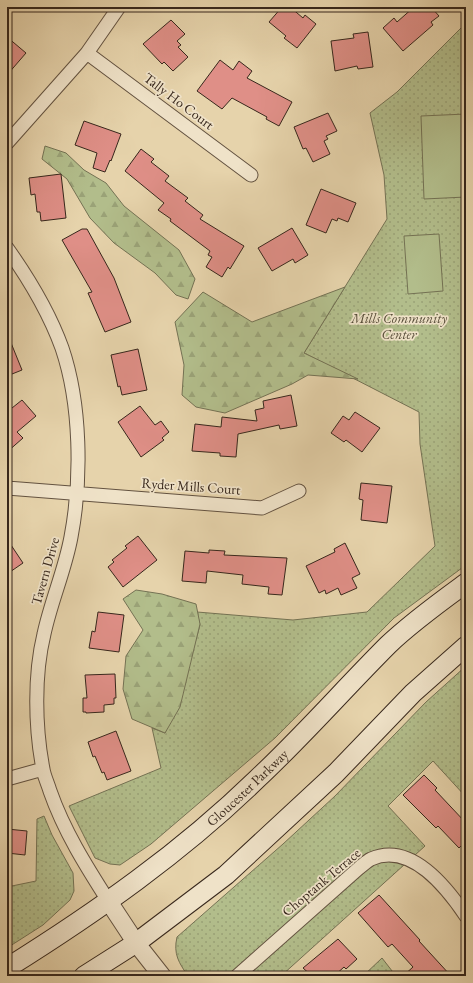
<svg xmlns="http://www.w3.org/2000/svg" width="473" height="983" font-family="'EB Garamond',serif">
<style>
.grass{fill:url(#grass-dots);stroke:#747254}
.forest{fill:url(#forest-firs);stroke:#747254}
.pitch{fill:#b2bd8b;stroke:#747254}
.building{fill:#df8f87;stroke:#37271c}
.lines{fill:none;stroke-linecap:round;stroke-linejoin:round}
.minor-casing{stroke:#635240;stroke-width:15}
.tertiary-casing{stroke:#635240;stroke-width:19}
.secondary-casing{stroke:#37271c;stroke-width:21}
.minor{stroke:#efe2c8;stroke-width:13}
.tertiary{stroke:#efe2c8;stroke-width:17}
.secondary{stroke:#efe2c8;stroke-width:19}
.labels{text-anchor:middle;stroke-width:3.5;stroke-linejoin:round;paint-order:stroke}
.street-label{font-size:14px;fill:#37271c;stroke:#efe2c8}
.park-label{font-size:14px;font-style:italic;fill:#564c38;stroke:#efe2c8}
</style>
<defs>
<pattern id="grass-dots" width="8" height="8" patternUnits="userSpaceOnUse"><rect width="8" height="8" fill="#b2bd8b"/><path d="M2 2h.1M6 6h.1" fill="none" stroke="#9aa277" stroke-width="1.8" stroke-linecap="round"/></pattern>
<pattern id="forest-firs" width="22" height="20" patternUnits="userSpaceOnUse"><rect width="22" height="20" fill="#b2bd8b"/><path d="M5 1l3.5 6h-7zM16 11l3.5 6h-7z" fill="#9aa277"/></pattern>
</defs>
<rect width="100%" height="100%" fill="#e6d3ab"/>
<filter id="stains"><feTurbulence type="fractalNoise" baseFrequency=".005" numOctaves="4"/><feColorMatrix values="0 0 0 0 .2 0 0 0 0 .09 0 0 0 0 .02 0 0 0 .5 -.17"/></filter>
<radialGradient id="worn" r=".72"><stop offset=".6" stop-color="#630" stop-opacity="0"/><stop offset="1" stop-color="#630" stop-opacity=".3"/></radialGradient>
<path class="grass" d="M 466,23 L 466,565 L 394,618 L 275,738 L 151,844 L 120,865 L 110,864 L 95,858 L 69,806 L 161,768 L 152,728 L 165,733 L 190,661 L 200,625 L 197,612 L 293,620 L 367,612 L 435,546 L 420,444 L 419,412 L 304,353 L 387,219 L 384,175 L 370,113 L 397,92 Z
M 466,666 L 466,797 L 433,761 L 388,806 L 425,846 L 281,976 L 188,976 C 179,963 173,954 177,937 L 283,844 L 335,796 L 426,702 Z
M 44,816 L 52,835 L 73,873 L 74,891 L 70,900 L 43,925 L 7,948 L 7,887 L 36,881 L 37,819 Z
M 382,958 L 396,976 L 363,976 Z"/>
<path class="forest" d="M 45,146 L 66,153 L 84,170 L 106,183 L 124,206 L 179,250 L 195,279 L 188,299 L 176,295 L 155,273 L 114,243 L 90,218 L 67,179 L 42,159 Z
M 345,287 L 304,353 L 358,379 L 308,375 L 292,384 L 225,413 L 196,407 L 182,395 L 184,365 L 175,322 L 203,292 L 252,322 Z
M 136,590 L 162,594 L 196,604 L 200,624 L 180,707 L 165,733 L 132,719 L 123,689 L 126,656 L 143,630 L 123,599 Z"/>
<path class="pitch" d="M 466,114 L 466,197 L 424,199 L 421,116 Z
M 439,234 L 443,291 L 408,294 L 404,236 Z"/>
<path class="building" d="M 282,7 L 290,7 L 303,18 L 305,15 L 316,24 L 297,48 L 284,38 L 286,36 L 269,22 Z
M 414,7 L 431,7 L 439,16 L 431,22 L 433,25 L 403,51 L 383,28 L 394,18 L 397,22 Z
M 171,20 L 185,34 L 177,41 L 181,45 L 178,47 L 188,57 L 173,71 L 164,62 L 162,64 L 143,44 Z
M 368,32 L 373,67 L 358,69 L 357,66 L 335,71 L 331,41 L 354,38 L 353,34 Z
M 7,37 L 26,53 L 7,75 Z
M 220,60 L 233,70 L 239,61 L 252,71 L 247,78 L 292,102 L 279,126 L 266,119 L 267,117 L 232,98 L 222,109 L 197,91 Z
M 328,113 L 337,131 L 326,136 L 328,139 L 324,141 L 330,154 L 313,162 L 306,148 L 303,149 L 294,127 Z
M 84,121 L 121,134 L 111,161 L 110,160 L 105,172 L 93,168 L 97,153 L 75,145 Z
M 141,149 L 154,159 L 151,162 L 169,176 L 165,181 L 188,198 L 185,201 L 203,215 L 200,219 L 244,246 L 230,269 L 228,267 L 222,277 L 206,267 L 212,257 L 208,255 L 210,251 L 170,221 L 171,219 L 158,210 L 164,203 L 125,171 Z
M 61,174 L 66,218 L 41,221 L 40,212 L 37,212 L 35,194 L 31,195 L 29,178 Z
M 321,189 L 356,203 L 348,222 L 338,218 L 337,221 L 332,219 L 326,233 L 306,225 Z
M 292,228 L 308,255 L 295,263 L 293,259 L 272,271 L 258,248 Z
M 82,229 L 87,229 L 114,278 L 131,322 L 105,332 L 88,293 L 92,292 L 62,240 Z
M 7,333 L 22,370 L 7,376 Z
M 138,349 L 147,390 L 122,395 L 120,386 L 118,387 L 111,355 Z
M 291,395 L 297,426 L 280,429 L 279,425 L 238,434 L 236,457 L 220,456 L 220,453 L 192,451 L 195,424 L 221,427 L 222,417 L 257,421 L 255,410 L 264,408 L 263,401 Z
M 22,400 L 36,416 L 17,432 L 23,438 L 7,452 L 7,412 Z
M 140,406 L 155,425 L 161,421 L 169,432 L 162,438 L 164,440 L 141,457 L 118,422 Z
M 355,412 L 380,428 L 362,452 L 346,440 L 344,442 L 331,433 L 343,416 L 349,420 Z
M 361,483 L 392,486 L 387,523 L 361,520 L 363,500 L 359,499 Z
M 138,536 L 157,560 L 123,587 L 108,567 L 114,562 L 112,560 L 127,548 L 125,546 Z
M 7,539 L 23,563 L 7,574 Z
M 345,543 L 360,574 L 352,578 L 357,588 L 341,595 L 338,588 L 326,594 L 325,590 L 319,593 L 306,566 L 335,552 L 334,549 Z
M 209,550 L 225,551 L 224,555 L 287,558 L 282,595 L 268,594 L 269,587 L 242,584 L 243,575 L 207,571 L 206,583 L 182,581 L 185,551 L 209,553 Z
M 98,612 L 124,615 L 119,652 L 89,648 L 92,631 L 95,632 Z
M 115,674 L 116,698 L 114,698 L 114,704 L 104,705 L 104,712 L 86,713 L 86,712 L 83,712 L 83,698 L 87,698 L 85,675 Z
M 116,731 L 131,771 L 107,780 L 104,772 L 102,773 L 95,756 L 93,757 L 88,742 Z
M 424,775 L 437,788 L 435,790 L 466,823 L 466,841 L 459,848 L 438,826 L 436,828 L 403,795 Z
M 7,829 L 27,831 L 25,855 L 7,853 Z
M 379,895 L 420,940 L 419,941 L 451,976 L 403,976 L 413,967 L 392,944 L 388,947 L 358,913 Z
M 338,939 L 357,959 L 346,969 L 344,967 L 334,976 L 312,976 L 303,968 Z"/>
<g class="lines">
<g class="minor-casing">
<path id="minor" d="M 87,53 L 251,175
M 7,143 L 87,53 L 119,7
M 7,248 C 29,279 49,312 62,348 C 81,404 82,479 71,537 C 65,570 51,601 44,634 C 34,675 35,727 43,769 C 44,776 48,784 50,791 C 64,831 86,866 109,902
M 7,488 L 262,508 L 299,491
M 7,779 L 43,769
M 237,976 L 359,868 C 363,865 367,861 371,859 C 411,841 447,888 466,916"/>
</g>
<g class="tertiary-casing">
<path id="tertiary" d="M 109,902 L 136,943 L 162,976"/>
</g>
<g class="secondary-casing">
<g id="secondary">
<path id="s1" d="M 7,968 C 95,913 182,852 257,779 C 303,736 344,689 388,645 C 412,622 440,602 466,583"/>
<path d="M 84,976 L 136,943 L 226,875 L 336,773 L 413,693 L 466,646"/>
</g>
</g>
<use href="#minor" class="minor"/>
<use href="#tertiary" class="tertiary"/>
<use href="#secondary" class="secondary"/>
</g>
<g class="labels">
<g class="street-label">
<text transform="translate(179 101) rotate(37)" y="5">Tally Ho Court</text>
<text transform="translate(191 486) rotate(4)" y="5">Ryder Mills Court</text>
<text transform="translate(45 571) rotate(-74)" y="5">Tavern Drive</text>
<text dy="5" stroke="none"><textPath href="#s1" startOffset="301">Gloucester Parkway</textPath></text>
<text transform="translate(321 882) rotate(-40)" y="5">Choptank Terrace</text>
</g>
<g class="park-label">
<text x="399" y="323">Mills Community<tspan x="399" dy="16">Center</tspan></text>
</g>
</g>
<rect width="473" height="983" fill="none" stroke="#e6d3ab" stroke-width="24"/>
<rect x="8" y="8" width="457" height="967" fill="none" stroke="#37271c" stroke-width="2"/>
<rect x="12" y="12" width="449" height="959" fill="none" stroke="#37271c"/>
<rect width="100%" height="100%" filter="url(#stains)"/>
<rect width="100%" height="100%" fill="url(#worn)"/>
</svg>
